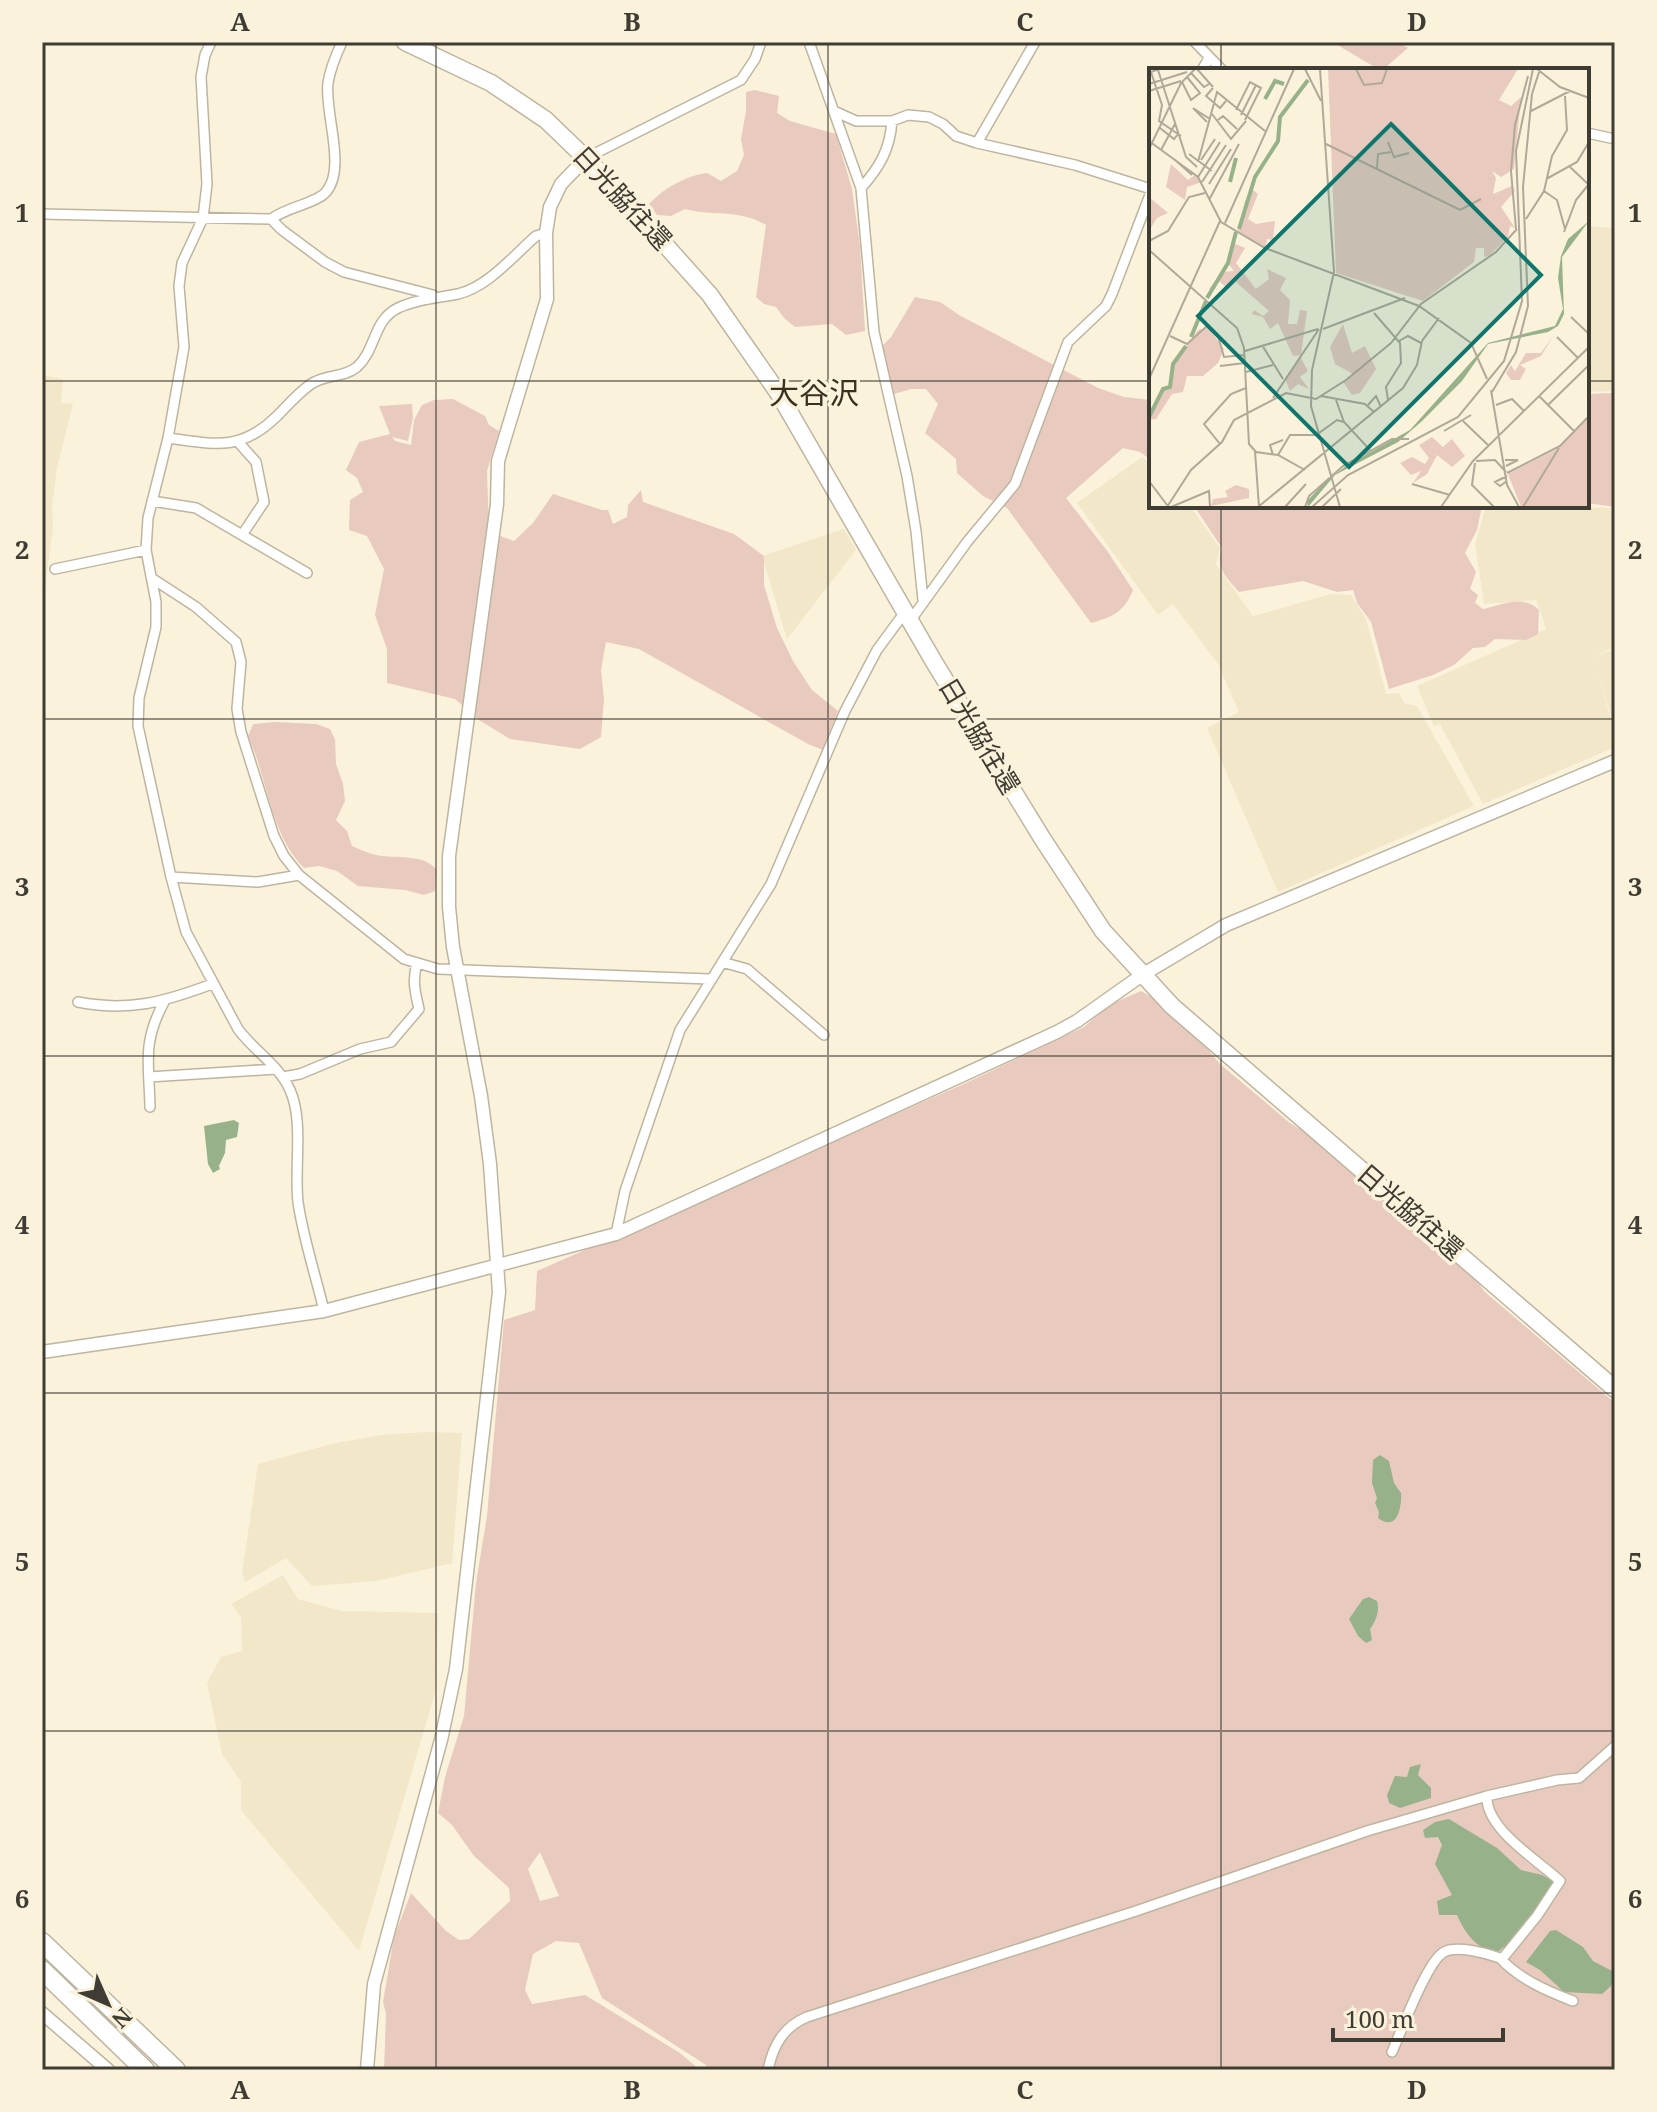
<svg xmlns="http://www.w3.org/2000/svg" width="1657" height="2112" font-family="'Noto Serif','Noto Sans JP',serif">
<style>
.built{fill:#f3e7ca}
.green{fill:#e9cabf;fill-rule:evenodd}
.water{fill:#97b28b}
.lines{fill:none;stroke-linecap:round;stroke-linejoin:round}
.minor-casing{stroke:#beb5a0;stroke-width:12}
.tertiary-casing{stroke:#beb5a0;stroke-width:15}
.trunk-casing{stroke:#beb5a0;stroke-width:19}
.motorway-casing{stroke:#beb5a0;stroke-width:21}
.minor{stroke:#fff;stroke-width:9}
.tertiary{stroke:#fff;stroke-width:12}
.trunk{stroke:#fff;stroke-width:16}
.motorway{stroke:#fff;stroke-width:18}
.grid{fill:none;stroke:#3f3c33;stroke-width:2;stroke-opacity:0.55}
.labels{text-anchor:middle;stroke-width:7;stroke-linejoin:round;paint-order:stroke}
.street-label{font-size:26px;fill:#3f3c33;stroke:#fbf2dc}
.quarter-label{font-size:30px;fill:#383120;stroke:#fbf2dc}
.inset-river{fill:none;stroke:#97b28b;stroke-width:4}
.inset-road{fill:none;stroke:#b0a998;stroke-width:2}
.view{fill:#0f766e;fill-opacity:0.15;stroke:#0f766e;stroke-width:4}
.inset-edge{fill:none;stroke:#3f3c33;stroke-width:4}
.neatline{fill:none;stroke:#3f3c33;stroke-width:3}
.grid-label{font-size:26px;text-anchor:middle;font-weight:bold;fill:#3f3c33}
</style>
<rect width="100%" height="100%" fill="#fbf2dc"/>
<path class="built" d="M 1587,226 L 1615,228 L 1615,391 L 1587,392 Z
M 42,375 L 63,379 L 61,403 L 73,404 L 57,468 L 52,505 L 53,528 L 42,610 Z
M 1142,457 L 1151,464 L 1151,506 L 1190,506 L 1220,548 L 1216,564 L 1253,616 L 1331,594 L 1351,595 L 1366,619 L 1386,694 L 1399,693 L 1404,703 L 1417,706 L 1474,806 L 1278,892 L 1207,728 L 1239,712 L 1218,664 L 1173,604 L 1158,615 L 1077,503 Z
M 1486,506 L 1615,508 L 1615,647 L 1594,657 L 1615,649 L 1615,728 L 1597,669 L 1615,733 L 1615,747 L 1483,804 L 1440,724 L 1434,726 L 1417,686 L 1546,629 L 1536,600 L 1484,604 L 1475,544 Z
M 844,529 L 856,550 L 787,639 L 762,556 Z
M 425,1432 L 462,1433 L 452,1563 L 377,1581 L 312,1586 L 286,1558 L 245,1582 L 242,1573 L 258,1464 L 331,1444 L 381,1435 Z
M 283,1575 L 298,1599 L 341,1611 L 438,1613 L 436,1690 L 359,1951 L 241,1810 L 241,1782 L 222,1754 L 207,1683 L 221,1657 L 242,1651 L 241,1617 L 231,1604 Z"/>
<path class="green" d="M 1342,42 L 1397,42 L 1408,48 L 1387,66 L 1378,69 L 1339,46 Z
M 755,90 L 779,96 L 777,113 L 790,121 L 836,134 L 852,189 L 860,246 L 865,331 L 846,335 L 832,324 L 795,327 L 785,319 L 776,307 L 764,304 L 756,297 L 766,225 C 736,208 716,217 685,209 L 671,216 L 657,215 L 649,204 C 664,188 685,176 707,173 L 721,181 L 737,171 L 744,155 L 741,139 L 746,111 L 746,92 Z
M 915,297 L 940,302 L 959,315 L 1098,388 L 1124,397 L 1151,400 L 1151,460 L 1140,452 L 1123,448 L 1066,498 L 1108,552 L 1133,590 C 1124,612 1113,617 1091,623 L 1007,508 L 983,496 L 957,473 L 956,459 L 925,433 L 938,404 L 926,389 L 911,389 L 894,394 L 881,347 L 891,337 Z
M 1615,393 L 1615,507 L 1587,503 L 1587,394 Z
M 453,399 L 485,416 L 489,425 L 499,431 L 487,471 L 489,532 L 514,541 L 533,523 L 553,494 L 602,510 L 608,510 L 613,524 L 627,517 L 628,505 L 641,490 L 643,502 L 734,534 L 764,556 L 764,585 L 777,628 L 793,661 L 812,690 L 838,711 L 823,750 L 808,744 L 639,649 L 606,642 L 601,670 L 604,699 L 601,737 L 580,749 L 510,739 L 479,720 L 455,699 L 387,683 L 387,649 L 375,615 L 384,569 L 367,536 L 349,530 L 350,500 L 363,492 L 357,478 L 346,470 L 359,442 L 390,434 L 379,406 L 412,404 L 413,418 L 408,441 L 392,437 L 395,441 L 411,445 L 414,420 L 422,405 L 434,400 Z
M 1194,506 L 1482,506 L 1477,530 L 1465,553 L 1476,572 L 1470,589 L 1478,595 L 1475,603 L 1483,609 C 1503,605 1523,594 1539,610 L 1538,634 L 1526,640 L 1495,639 L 1485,647 L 1473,648 L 1454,665 L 1433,675 L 1389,689 L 1371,622 L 1357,603 L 1353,590 L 1337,592 L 1303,581 L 1239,592 C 1226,577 1215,568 1222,548 Z
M 275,722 L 316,724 L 330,729 L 335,739 L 336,764 L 343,784 L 345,801 L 336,820 L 347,831 L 352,846 C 359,849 368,853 376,855 C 395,859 424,853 437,870 L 435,891 L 424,895 L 405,890 L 358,886 L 337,871 L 319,866 L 304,868 C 270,834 268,779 248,736 L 253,724 Z
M 1141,991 L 1157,1000 L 1193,1032 L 1220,1064 L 1290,1123 L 1314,1138 L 1430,1242 L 1471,1273 L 1485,1292 L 1615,1403 L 1615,2070 L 709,2070 L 706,2065 L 602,1998 L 579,1943 L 556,1941 L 533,1954 L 525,1990 L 532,2004 L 585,1995 L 680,2053 L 700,2070 L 384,2070 L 386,2014 L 383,2002 L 394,1937 L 411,1893 L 446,1931 L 459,1940 L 469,1939 L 510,1901 L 509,1888 L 474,1856 L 452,1825 L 438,1813 L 445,1777 L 464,1716 L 476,1583 L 487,1516 L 504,1320 L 535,1310 L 537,1271 L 966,1083 L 1084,1027 L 1111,1004 ZM 540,1852 L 559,1896 L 540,1901 L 528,1869 Z"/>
<path class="water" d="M 234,1120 L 239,1123 L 237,1137 L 226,1140 L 225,1153 L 219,1166 L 220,1169 L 213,1173 L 208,1164 L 204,1126 Z
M 1380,1455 L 1389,1461 L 1394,1483 L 1401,1493 C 1402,1508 1397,1532 1378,1518 L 1379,1512 L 1375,1503 L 1377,1498 L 1372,1483 L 1373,1460 Z
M 1369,1597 L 1377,1601 C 1380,1611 1376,1621 1370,1629 L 1372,1640 L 1366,1643 L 1358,1636 L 1349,1619 L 1363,1599 Z
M 1421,1764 L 1418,1775 L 1431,1788 L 1431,1798 L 1400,1808 L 1389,1803 L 1387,1795 L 1395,1776 L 1407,1777 L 1410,1767 Z
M 1449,1819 L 1497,1848 L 1521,1870 L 1542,1875 L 1558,1884 L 1509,1943 L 1495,1954 C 1475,1946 1466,1935 1457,1915 L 1439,1915 L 1437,1901 L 1452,1895 L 1435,1864 L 1442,1845 L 1438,1837 L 1425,1838 L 1423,1830 L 1435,1822 Z
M 1556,1930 L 1583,1947 L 1593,1961 L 1614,1972 L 1611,1986 L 1602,1994 L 1564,1992 L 1540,1970 L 1526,1962 L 1550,1931 Z"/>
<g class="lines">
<g class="minor-casing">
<path id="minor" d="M 211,42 L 205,55 L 201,77 L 207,184 L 203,218 L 182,263 L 179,286 L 184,347 L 168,438 L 148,518 L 146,550 L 156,602 L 156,627 L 139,698 L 138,726 L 171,877 L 186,932 L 238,1029 C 254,1051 279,1065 290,1090 C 304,1121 294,1168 298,1202 C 303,1238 316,1276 324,1311
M 809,42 L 861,188 L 874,332 L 907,476 L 916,531 L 923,600
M 1195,42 L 1222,70
M 1202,70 L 1209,58
M 834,111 L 856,121 L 892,121 L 908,115 L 929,117 L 943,124 L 956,136 L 977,143 L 1075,165 L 1151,189
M 1587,133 L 1615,139
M 977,143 L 1035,42
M 586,158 L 741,80 L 755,59 L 761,42
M 861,188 C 880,167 890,149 892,121
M 42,214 L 271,219 L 282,230 L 325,262 L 344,272 L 433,295
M 271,219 C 287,207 317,203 326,192 C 347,168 324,112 328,83 C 330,69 336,55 342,42
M 168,438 C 214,444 240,452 276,417 C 287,406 298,393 311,384 C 325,374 344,378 357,367 C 376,350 373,320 398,308 C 417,299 438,298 458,294 C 488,287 514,255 536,236 L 546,233
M 152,501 L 196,508 L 242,535 L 264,502 L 256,462 L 239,443
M 242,535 L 307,573
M 55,569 L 146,550
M 153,579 L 196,607 L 236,642 L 241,662 L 237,709 L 241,732 L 274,836 L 284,856 L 299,875 L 404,959 L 438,969 L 709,979
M 910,621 L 967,542 L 1015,484 L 1068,342 L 1106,306 L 1112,294 L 1151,192
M 171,877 L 258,882 L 299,875
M 722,962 L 747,969 L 824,1035
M 78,1002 C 129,1012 164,1002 212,984
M 149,1077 L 276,1069
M 283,1077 L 300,1074 L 360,1049 L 391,1042 L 419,1009 C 415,992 412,980 417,963
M 150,1107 C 149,1063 142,1043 164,1002
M 616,1234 L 625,1191 L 680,1030 L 771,884 L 845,711 L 877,650 L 905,612
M 1487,1796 C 1485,1829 1539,1861 1560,1881 L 1537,1916 L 1502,1959
M 1392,2052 C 1401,2032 1427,1961 1444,1952 C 1457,1945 1486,1953 1500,1958 C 1519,1979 1547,1991 1573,2001
M 768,2070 C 773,2046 783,2027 807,2017 L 1136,1911 L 1367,1831 L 1487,1796 L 1557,1780 L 1579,1778 L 1615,1746"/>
</g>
<g class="tertiary-casing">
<path id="tertiary" d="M 42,1352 L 324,1311 L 616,1234 L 1057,1032 L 1077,1021 L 1142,975 L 1226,925 L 1615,761
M 42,2013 L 108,2070
M 367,2070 L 374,1984 L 441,1740 L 456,1669 L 499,1292 L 490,1164 L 481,1096 L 453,947 L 449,907 L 449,856 L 497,504 L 498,461 L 547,299 L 546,233 L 550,207 L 561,184 L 586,158"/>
</g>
<g class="trunk-casing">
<path id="trunk" d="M 405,42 L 491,83 L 546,120 L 601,173 L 710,295 L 779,394 L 934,662 L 1042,838 L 1103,931 L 1172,1006 L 1615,1389"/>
</g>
<g class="motorway-casing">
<path id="motorway" d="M 42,1942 L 176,2070
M 42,1970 L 145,2070"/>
</g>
<use href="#minor" class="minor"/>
<use href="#tertiary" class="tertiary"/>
<use href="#trunk" class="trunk"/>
<use href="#motorway" class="motorway"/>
</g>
<path class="grid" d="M 436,42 L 436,2070M 828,42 L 828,2070M 1221,42 L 1221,70M 42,381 L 1151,381M 1587,381 L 1615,381M 1221,506 L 1221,2070M 42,719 L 1615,719M 42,1056 L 1615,1056M 42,1393 L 1615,1393M 42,1731 L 1615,1731"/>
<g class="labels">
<g class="street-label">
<text transform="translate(622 198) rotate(47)" y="9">日光脇往還</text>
<text transform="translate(979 736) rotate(59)" y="9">日光脇往還</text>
<text transform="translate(1410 1212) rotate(41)" y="9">日光脇往還</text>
</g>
<g class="quarter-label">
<text x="814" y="404">大谷沢</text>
</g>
</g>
<g transform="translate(1149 68)">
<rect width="440" height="440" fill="#fbf2dc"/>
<path d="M 179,1 L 369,1 L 350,32 L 362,38 L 372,29 L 365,101 L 352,109 L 343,103 L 347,110 L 344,126 L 363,118 L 366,123 L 352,139 L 366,160 L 361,158 L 359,169 L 341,187 L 335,189 L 335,180 L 327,180 L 325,194 L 274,233 L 187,205 ZM 22,96 L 39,112 L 46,107 L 53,114 L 38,119 L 36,132 L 17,119 ZM 104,122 L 109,126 L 99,151 L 107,156 L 126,153 L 124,172 L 118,171 L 116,181 L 89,163 L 96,133 ZM 0,129 L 19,145 L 8,150 L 0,163 ZM 84,175 L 96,180 L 87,195 L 107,221 L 120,211 L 118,201 L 137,210 L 131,222 L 141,232 L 139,256 L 148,256 L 151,242 L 158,243 L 152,287 L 144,288 L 129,255 L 121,261 L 114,249 L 103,246 L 105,242 L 114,248 L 120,243 L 87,214 L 79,221 L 70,213 L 63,223 L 60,221 L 73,204 L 85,203 L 78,194 ZM 194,256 L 203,285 L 216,278 L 227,301 L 211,325 L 203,327 L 194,314 L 204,306 L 186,296 L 181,279 ZM 59,259 L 75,281 L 69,295 L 54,308 L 38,308 L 34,324 L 23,326 L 7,351 L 1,352 L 12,322 L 20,317 L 24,297 L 49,262 ZM 405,267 L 392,288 L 371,297 L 377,301 L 371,312 L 362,312 L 357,305 L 362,297 L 366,303 L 377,285 L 392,285 ZM 152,290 L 159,303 L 151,309 L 160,321 L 149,316 L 141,323 L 136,311 ZM 440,349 L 440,439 L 372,439 L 359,406 L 408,381 ZM 283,369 L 294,379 L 303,371 L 316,388 L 303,399 L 288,387 L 278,406 L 264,415 L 272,403 L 262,407 L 251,395 L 263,389 L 276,396 L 280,390 L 270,377 ZM 87,417 L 100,421 L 100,430 L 62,438 L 64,431 L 79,429 L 76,423 Z" fill="#e9cabf"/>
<path d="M 440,153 L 413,189 L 415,246 L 409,258 L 399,264 L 339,276 L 313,313 L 272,354 L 249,374 L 186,407 L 159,439 L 158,433 L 177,413 L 197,398 L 261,362 L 339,275 L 406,258 L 414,241 L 409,210 L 412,188 L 419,171 Z" fill="#97b28b"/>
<path class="inset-river" d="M 116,31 L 126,13 L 135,16M 81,114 L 87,90M 90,161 L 106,109 L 129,73 L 131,49 L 159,12M 58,230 L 79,195 L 87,164M 42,269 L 57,233M 0,349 L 14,321 L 21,319 L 24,296 L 37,278"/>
<path class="inset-road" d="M 10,1 L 2,4 L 13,37 L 10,53 L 32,68M 48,1 L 64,19M 156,1 L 172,33M 171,1 L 185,204 L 163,302 L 162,338 L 191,439M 207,1 L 215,17 L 233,15 L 238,1M 388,1 L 411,19 L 440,30M 9,2 L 37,89 L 48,99M 42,5 L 55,19 L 60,16M 33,14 L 42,32 L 51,25 L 38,9M 0,16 L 38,4M 64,20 L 57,28 L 71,40 L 77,33M 0,23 L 32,13M 87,42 L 101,14 L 112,20 L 96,52M 382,43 L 421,23M 63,46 L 82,71 L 97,53M 92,47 L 107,17M 69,52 L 74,48 L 88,61M 58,54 L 44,40 L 61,51M 11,60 L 25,71 L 29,66M 0,73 L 49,109 L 72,154 L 116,180 L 270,238 L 322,275 L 338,311M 239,74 L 245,89 L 260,85M 177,76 L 311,142 L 332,131M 0,81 L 32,15 L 46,1M 12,82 L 26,56M 40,86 L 63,103M 25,91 L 43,107M 52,92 L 66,71M 49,94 L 68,24 L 116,63M 421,99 L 439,116M 228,100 L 229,86 L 242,84M 49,109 L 71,74M 399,110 L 428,94 L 440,74M 53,114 L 77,77M 60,116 L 82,81M 395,123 L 408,132 L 416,161M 60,132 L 90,76M 377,151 L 395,123 L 403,88 L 418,62 L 416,28M 76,155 L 145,1M 367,161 L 362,103 L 366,57 L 379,8M 415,164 L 427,132 L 440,116M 0,173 L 19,163 L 40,129 L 56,125M 0,182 L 88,260 L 95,280 L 100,376 L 107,384 L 129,387 L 156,402M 225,245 L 251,275 L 252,295 L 237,319 L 239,332M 422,249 L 440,266M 174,261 L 256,230M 21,268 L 38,276 L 58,258 L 69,268 L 75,289 L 95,287M 408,269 L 429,290M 250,273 L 259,268 L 272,275M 113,277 L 134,311M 96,283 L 169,261M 71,298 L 96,295M 97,304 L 124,297M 0,311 L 71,153M 342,322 L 358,417 L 370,439M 343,324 L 367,284 L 379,238 L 374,119 L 383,26 L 391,1M 172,328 L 216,336 L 225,344M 390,328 L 425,363M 124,330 L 170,261M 187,332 L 195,354 L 221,382M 219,337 L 227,328 L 232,339M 347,337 L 363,331 L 375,343M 399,337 L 440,297M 314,353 L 340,378M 295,363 L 322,347M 170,365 L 188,352 L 195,354M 71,376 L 55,356 L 82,326 L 97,320M 106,383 L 110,439M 124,387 L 121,377 L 134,372M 129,387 L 141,367 L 171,367M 356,392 L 369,392 L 357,398M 327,393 L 346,392 L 357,404M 326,395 L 323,417 L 345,439M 358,405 L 411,378 L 440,348M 358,408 L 346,414 L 351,418 L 358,413M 0,413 L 18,437M 263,416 L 301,427M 18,439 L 42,402 L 73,374 L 85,352 L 137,325 L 167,331 L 197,312 L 242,275 L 272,236 L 347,184 L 368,161M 22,439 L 60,423 L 61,439M 109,439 L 254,320 L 268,297 L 273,273 L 290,250M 136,439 L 157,416M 156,439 L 160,428 L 194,398 L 243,371 L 260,371M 163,439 L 199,407 L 309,349 L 355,293 L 373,233 L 367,83 L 384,1M 173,439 L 192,421M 292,439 L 324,393 L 440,279M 374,439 L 410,380"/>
<path class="view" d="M 242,56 L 392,207 L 200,399 L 49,248 Z"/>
<rect width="440" height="440" class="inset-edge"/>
</g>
<rect width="1657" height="2112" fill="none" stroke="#fbf2dc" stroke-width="88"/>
<g transform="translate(108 2004) rotate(135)" stroke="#fbf2dc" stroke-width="6" paint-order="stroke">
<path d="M0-6L14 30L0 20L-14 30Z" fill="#3f3c33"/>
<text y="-12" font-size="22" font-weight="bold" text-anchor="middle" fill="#3f3c33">N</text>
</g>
<path d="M1333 2028v12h170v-12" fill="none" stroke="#3f3c33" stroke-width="4"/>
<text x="1345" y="2028" font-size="24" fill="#3f3c33" stroke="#fbf2dc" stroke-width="6" paint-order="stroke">100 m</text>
<rect x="44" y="44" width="1569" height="2024" class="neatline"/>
<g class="grid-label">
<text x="240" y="31">A</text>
<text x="632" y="31">B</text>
<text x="1025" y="31">C</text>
<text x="1417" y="31">D</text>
<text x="22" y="222">1</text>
<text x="1635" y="222">1</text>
<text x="22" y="559">2</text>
<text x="1635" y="559">2</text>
<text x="22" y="896">3</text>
<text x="1635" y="896">3</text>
<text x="22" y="1234">4</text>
<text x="1635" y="1234">4</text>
<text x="22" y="1571">5</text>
<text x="1635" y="1571">5</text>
<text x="22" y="1908">6</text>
<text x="1635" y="1908">6</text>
<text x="240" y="2099">A</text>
<text x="632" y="2099">B</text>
<text x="1025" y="2099">C</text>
<text x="1417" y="2099">D</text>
</g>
</svg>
